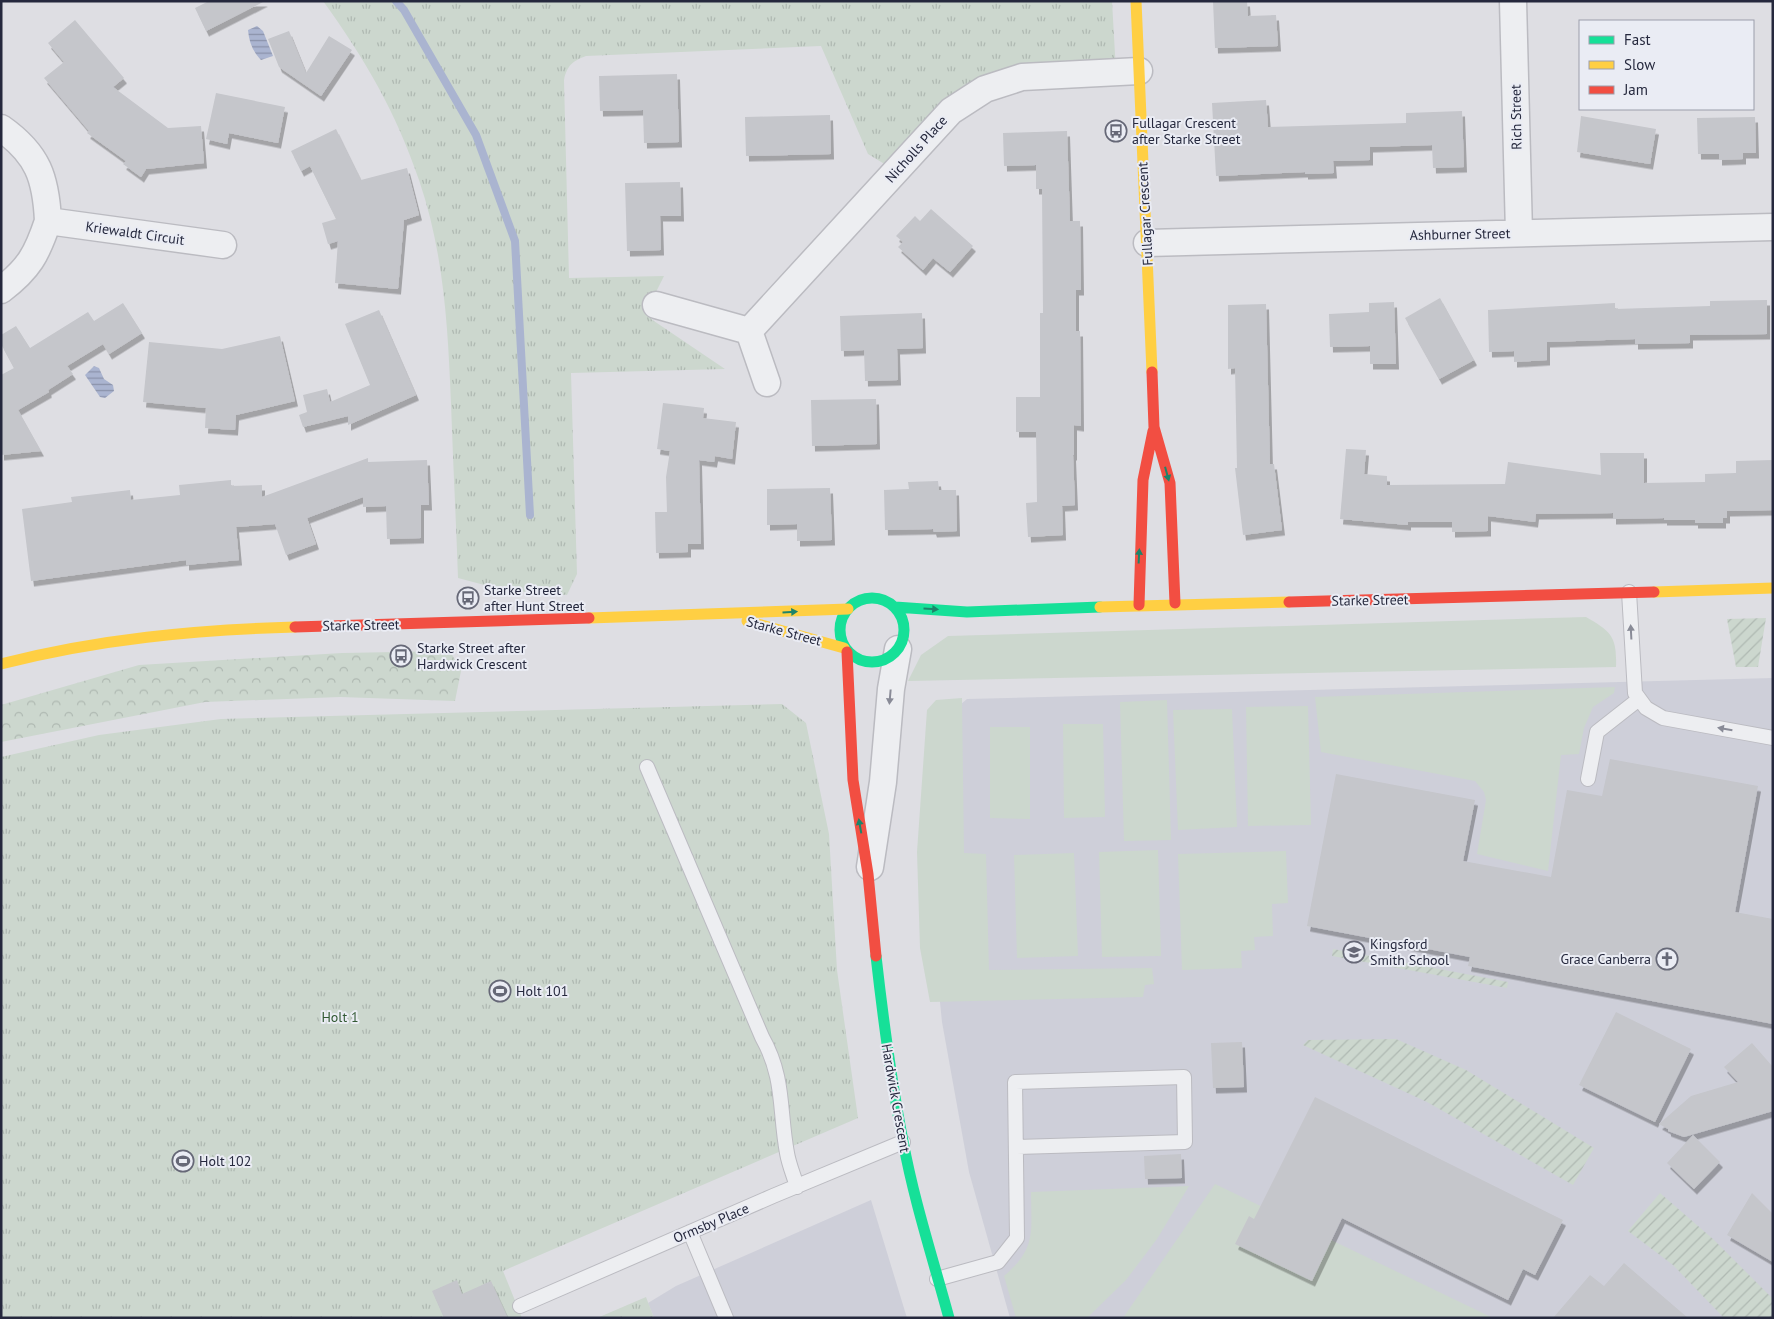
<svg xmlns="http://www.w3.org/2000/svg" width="1774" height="1319" font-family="'PT Sans',sans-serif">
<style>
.built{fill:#cecfd9}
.grass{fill:#ccd7ce}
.forest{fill:url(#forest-crowns)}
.park{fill:url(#park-tufts)}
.garden{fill:url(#garden-furrows)}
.water{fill:url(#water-rules)}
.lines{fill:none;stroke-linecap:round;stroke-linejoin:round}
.stream{stroke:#aab4d0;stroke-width:8}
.building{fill:#c5c6cb;filter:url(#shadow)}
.lane-casing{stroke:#bbbbc1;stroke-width:16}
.street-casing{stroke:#bbbbc1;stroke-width:29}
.lane{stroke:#edeef1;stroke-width:14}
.street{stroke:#edeef1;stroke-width:26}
.fast{stroke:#16e098;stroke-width:11}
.slow{stroke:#ffcf43;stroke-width:11}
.jam{stroke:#f24e42;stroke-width:11}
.oneway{fill:#1e846a}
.oneway2{fill:#898b97}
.labels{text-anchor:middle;stroke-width:4;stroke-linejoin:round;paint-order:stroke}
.street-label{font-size:14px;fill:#25283d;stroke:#eaecf4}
.poi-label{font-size:14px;fill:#25283d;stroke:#eaecf4;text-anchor:start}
.park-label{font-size:14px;fill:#325933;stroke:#eaecf4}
</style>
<defs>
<pattern id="forest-crowns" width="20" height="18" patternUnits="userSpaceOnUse" patternTransform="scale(1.25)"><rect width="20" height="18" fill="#ccd7ce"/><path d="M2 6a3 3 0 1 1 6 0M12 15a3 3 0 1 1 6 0" fill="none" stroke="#afb9b2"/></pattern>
<pattern id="park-tufts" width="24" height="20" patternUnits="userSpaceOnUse" patternTransform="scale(1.25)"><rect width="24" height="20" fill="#ccd7ce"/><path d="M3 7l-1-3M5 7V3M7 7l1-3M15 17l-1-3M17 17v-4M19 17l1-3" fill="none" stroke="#afb9b2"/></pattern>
<pattern id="garden-furrows" width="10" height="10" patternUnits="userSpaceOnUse" patternTransform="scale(1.25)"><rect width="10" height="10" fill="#ccd7ce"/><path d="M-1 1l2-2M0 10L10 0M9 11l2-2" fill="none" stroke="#afb9b2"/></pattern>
<pattern id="water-rules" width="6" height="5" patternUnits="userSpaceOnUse" patternTransform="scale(1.25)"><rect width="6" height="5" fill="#aab4d0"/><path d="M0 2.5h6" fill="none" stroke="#8a92aa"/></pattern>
<filter id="shadow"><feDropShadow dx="3" dy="5.5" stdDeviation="0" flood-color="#0004"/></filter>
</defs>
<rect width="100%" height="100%" fill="#dedee3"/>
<path class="built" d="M 1773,678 L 1773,1318 L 1010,1318 L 969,1172 L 942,1022 L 928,882 L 944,719 L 967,699 Z
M 871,1200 L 907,1318 L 654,1318 L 648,1303 L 676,1286 Z"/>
<path class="grass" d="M 1586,617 C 1612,632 1617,637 1616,667 L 908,681 L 921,655 L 948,636 Z
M 1615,687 L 1614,693 L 1593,707 L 1584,728 L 1579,754 L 1561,755 L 1548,871 L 1477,854 L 1486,800 L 1484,792 L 1475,781 L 1321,752 L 1315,697 Z
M 962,698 L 964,853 L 986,854 L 989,970 L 1152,968 L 1154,984 L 1145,985 L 1143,997 L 930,1002 L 920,948 L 917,852 L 927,710 L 936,700 Z
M 1167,700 L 1171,840 L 1124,841 L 1120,702 Z
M 1308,706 L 1311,825 L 1248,826 L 1246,707 Z
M 1232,709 L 1237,827 L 1178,830 L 1173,710 Z
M 1063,724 L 1103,724 L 1105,817 L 1064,818 Z
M 990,727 L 1030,727 L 1030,819 L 990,818 Z
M 1158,850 L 1161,956 L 1102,957 L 1099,852 Z
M 1286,851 L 1288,903 L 1272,904 L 1273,936 L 1254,937 L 1255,950 L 1241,951 L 1242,968 L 1182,970 L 1178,854 Z
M 1074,853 L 1078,956 L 1017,958 L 1014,855 Z
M 1215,1184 L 1493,1318 L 1123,1318 Z
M 1189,1186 L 1157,1239 L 1126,1280 L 1087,1318 L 1016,1318 L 1004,1276 C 1037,1248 1031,1231 1031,1192 Z"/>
<path class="forest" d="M 450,651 L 461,671 L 455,701 L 340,697 L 205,702 L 1,742 L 1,705 L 139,665 L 342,653 Z"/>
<path class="park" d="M 323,1 L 1112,1 L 1116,72 L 985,88 L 896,171 L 868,154 L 821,46 L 586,56 C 573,61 567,65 564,80 L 569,278 L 664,276 L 657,290 L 651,319 L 725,369 L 571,373 L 577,574 L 567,595 L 503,590 L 458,578 C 456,520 453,462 451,404 C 448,328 444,253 419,180 C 396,112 365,59 323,1 Z
M 782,704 L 806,723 L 829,834 L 837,970 L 858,1118 L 503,1271 L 522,1318 L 1,1318 L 1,757 L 99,735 L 221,719 Z
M 646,1297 L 654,1318 L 597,1318 Z"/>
<path class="garden" d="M 1766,618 L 1758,667 L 1736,667 L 1727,619 Z
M 1333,949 L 1508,982 L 1507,988 L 1332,956 Z
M 1396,1039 L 1466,1070 L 1594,1148 L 1573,1185 L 1427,1102 L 1303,1045 L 1308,1040 Z
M 1660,1193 L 1713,1239 L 1773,1299 L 1773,1318 L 1724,1318 L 1673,1265 L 1628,1231 Z"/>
<path class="water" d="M 257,26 L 263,31 L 273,56 L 261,60 C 253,52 249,42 248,30 Z
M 94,366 L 99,368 L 104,379 L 113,385 L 114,391 L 105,398 L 100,397 L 85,375 Z"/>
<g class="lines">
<path class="stream" d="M 396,1 L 404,10 L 476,135 L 515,241 L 530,515"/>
</g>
<path class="building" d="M 209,1 L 265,1 L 206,31 L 195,8 Z
M 1213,1 L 1247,1 L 1248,16 L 1276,15 L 1278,46 L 1215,48 Z
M 75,20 L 124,78 L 113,87 L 168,128 L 201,126 L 204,163 L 146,169 L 141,177 L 123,164 L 126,161 L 87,133 L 89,131 L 44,78 L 64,62 L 48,43 Z
M 289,31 L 306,73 L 329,36 L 352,50 L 321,96 L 279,67 L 268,39 Z
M 677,74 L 679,142 L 644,143 L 643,110 L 600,111 L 599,76 Z
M 216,93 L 285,107 L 278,143 L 229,133 L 227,144 L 206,139 Z
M 1266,100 L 1268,127 L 1406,123 L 1406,113 L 1462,111 L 1464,167 L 1433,168 L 1432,145 L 1370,147 L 1370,160 L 1333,161 L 1334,173 L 1305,174 L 1305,172 L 1216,176 L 1212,103 Z
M 830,115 L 831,154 L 746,156 L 745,117 Z
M 1581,116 L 1656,129 L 1650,164 L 1577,152 Z
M 1755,117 L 1756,153 L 1743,153 L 1743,159 L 1719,160 L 1719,154 L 1698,154 L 1697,118 Z
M 336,129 L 361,180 L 407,168 L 419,215 L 404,220 L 398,289 L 335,283 L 338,241 L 328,244 L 322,223 L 336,219 L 310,166 L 301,171 L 291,151 Z
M 1067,131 L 1070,221 L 1080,221 L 1081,290 L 1076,290 L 1076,331 L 1080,331 L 1081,426 L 1074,425 L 1074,455 L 1073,455 L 1075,505 L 1062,506 L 1063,535 L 1028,537 L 1026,503 L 1037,502 L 1036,432 L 1016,432 L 1016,397 L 1040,397 L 1040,313 L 1043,313 L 1042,189 L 1036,189 L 1036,165 L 1004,166 L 1003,133 Z
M 680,182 L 681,216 L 660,216 L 661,250 L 627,251 L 625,183 Z
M 931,209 L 973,246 L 950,272 L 933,258 L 923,270 L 898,247 L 903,242 L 896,236 L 915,216 L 920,221 Z
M 1440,298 L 1474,360 L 1439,379 L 1405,318 Z
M 1767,300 L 1767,334 L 1690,335 L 1690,343 L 1635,344 L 1635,339 L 1547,342 L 1547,360 L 1514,362 L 1514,351 L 1489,352 L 1488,310 L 1615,303 L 1615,309 L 1710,306 L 1710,301 Z
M 1394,302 L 1396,364 L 1370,364 L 1370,346 L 1330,347 L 1329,314 L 1369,312 L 1369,303 Z
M 123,303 L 142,333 L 109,354 L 103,344 L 67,366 L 73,374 L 48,390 L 49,392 L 18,410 L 41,451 L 1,455 L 1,375 L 14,368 L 1,344 L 1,335 L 16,326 L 30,348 L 88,312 L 94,321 Z
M 1266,304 L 1270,464 L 1274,464 L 1282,530 L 1243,535 L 1235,468 L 1237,468 L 1235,368 L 1228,369 L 1228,305 Z
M 379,310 L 416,395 L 348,425 L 348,416 L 303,427 L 299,415 L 307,412 L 303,395 L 327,389 L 330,402 L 370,385 L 345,324 Z
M 922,313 L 923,348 L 897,349 L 898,380 L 865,381 L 864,350 L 841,351 L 840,316 Z
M 280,336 L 295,401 L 236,415 L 235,430 L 205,428 L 206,408 L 143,402 L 149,342 L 222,349 Z
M 876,399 L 877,444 L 812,446 L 811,400 Z
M 663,403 L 704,408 L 703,418 L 736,422 L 732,459 L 715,456 L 714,462 L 699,460 L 701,544 L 688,544 L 688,552 L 656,553 L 655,512 L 667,512 L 666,477 L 670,451 L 657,449 Z
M 1346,449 L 1366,450 L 1364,474 L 1387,476 L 1387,485 L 1505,484 L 1508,462 L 1601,475 L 1600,453 L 1644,453 L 1644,483 L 1705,482 L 1705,474 L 1736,473 L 1736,461 L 1773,460 L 1773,510 L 1727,511 L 1727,518 L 1723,518 L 1723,523 L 1695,523 L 1695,520 L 1664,520 L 1664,518 L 1613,519 L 1613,513 L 1536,514 L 1535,522 L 1488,516 L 1488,531 L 1452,532 L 1452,522 L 1408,522 L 1408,525 L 1340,519 Z
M 368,458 L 368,462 L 427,460 L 429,505 L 421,505 L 421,538 L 387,539 L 386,506 L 363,507 L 363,497 L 307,518 L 316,544 L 286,555 L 275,524 L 236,527 L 239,560 L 186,565 L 186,560 L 31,581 L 22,509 L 72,502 L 71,497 L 130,490 L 131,500 L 180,495 L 179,485 L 231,480 L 231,486 L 262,485 L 262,497 Z
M 938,481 L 939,490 L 956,490 L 957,531 L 934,532 L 933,529 L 885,530 L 884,490 L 909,489 L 908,482 Z
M 830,488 L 832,540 L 797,541 L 797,524 L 767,525 L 767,489 Z
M 1610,759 L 1758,786 L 1735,912 L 1773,919 L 1773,1024 L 1468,966 L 1470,957 L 1307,926 L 1336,774 L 1475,800 L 1463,861 L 1551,877 L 1567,790 L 1602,796 Z
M 1616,1012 L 1691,1049 L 1655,1122 L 1579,1085 Z
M 1242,1042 L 1244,1087 L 1213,1088 L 1211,1043 Z
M 1752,1043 L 1773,1067 L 1773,1111 L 1684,1137 L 1668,1131 L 1668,1129 L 1659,1124 L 1691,1096 L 1738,1082 L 1724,1067 Z
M 1315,1097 L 1563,1220 L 1535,1275 L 1523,1269 L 1508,1300 L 1342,1218 L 1312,1281 L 1235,1244 L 1249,1216 L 1254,1219 Z
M 1693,1135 L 1720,1162 L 1694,1189 L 1667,1163 Z
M 1181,1154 L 1182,1178 L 1145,1179 L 1144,1156 Z
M 1752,1193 L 1773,1214 L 1773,1262 L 1727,1235 Z
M 1624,1263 L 1688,1318 L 1553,1318 L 1590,1275 L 1604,1286 Z
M 457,1280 L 462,1294 L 491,1281 L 508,1318 L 444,1318 L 432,1291 Z"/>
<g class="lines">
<g class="lane-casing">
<path id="lane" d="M 1629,592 L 1635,693 L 1646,708 L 1663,718 L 1773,738
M 647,767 L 762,1037 C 785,1078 779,1110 787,1153 C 789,1165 794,1176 797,1187
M 1588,779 L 1597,732 L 1639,699
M 690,1232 L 726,1318
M 937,1279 L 998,1262 L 1017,1238 L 1015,1082 L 1184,1077 L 1185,1142 L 1017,1147
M 520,1306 L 773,1196 L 903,1142"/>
</g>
<g class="street-casing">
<path id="street" d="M 1513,1 L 1519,233
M 1,128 C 38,154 46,178 48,221
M 1147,243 L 1773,227
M 1,290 C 29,269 37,254 48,221 L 223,245
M 656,305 L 749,331 L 951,111 L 985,89 L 1022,77 L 1139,71
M 749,331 L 767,383
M 870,867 L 883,782 L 891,689 L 898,649"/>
</g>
<use href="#lane" class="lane"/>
<use href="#street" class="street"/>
<path class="fast" d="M840 630a32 32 0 1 1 64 0a32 32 0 1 1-64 0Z
M 895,607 L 967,612 L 1100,607
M 876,956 C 883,1018 891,1080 903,1141 C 914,1201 933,1259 949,1318"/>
<path class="slow" d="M 1136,1 L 1152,372
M 1654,592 L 1773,588
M 1100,607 L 1289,602
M 589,618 L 848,609
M 747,621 L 844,648
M 1,664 C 98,639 195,630 295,627"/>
<path class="jam" d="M 1152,372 L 1154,427 L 1170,483 L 1175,603
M 1289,602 L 1654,592
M 1139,605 L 1143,480 L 1153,431
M 295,627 L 589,618
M 847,652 L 853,780 L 868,874 L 876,956"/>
</g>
<defs><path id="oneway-solid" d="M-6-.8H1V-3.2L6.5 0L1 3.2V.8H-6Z" transform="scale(1.25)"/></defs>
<g class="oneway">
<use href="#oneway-solid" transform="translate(1167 474) rotate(75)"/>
<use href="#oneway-solid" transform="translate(1139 556) rotate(-87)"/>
<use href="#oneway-solid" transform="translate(931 609) rotate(4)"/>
<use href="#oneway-solid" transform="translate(790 612) rotate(-3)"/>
<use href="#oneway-solid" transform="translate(860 826) rotate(-100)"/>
</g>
<g class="oneway2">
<use href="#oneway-solid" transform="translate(1631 632) rotate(-93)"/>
<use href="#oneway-solid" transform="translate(890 697) rotate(95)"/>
<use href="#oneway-solid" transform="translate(1725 729) rotate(-170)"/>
</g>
<defs>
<g id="bus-ring" transform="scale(1.125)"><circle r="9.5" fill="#eaecf4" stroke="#666877" stroke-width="1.5"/><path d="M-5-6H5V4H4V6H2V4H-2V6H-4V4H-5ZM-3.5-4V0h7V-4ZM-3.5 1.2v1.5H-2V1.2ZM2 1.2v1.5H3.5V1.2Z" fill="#666877"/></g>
<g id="school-ring" transform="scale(1.125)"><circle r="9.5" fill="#eaecf4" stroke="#666877" stroke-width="1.5"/><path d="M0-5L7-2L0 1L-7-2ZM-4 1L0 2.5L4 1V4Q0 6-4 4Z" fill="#666877"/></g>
<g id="church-ring" transform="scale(1.125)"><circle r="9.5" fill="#eaecf4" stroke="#666877" stroke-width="1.5"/><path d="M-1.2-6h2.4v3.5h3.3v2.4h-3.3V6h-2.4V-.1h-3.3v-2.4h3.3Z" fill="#666877"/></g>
<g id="stadium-ring" transform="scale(1.125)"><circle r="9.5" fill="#eaecf4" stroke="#666877" stroke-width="1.5"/><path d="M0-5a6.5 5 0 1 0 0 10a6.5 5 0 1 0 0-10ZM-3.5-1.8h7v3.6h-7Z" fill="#666877"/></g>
</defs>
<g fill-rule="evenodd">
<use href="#bus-ring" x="1116" y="131"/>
<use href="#bus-ring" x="468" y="598"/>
<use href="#bus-ring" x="401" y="656"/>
<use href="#school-ring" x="1354" y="952"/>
<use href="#church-ring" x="1667" y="959"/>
<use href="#stadium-ring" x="500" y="991"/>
<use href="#stadium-ring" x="183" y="1161"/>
</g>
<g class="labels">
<g class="street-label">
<text transform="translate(1516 117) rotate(-91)" y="5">Rich Street</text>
<text transform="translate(916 149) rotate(-48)" y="5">Nicholls Place</text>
<text transform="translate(1145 214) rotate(-93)" y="5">Fullagar Crescent</text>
<text transform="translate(135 233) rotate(8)" y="5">Kriewaldt Circuit</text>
<text transform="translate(1460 234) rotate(-1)" y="5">Ashburner Street</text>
<text transform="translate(1370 600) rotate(-1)" y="5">Starke Street</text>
<text transform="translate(361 625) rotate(-1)" y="5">Starke Street</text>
<text transform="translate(784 631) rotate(15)" y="5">Starke Street</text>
<text transform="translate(896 1098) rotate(80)" y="5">Hardwick Crescent</text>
<text transform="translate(711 1223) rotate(-23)" y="5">Ormsby Place</text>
</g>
<g class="poi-label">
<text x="1132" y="128">Fullagar Crescent<tspan x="1132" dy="16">after Starke Street</tspan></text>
<text x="484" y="595">Starke Street<tspan x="484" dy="16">after Hunt Street</tspan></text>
<text x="417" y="653">Starke Street after<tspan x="417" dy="16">Hardwick Crescent</tspan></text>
<text x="1370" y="949">Kingsford<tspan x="1370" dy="16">Smith School</tspan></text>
<text x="1651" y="964" text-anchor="end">Grace Canberra</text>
<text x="516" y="996">Holt 101</text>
<text x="199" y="1166">Holt 102</text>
</g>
<g class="park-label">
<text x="340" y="1022">Holt 1</text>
</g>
</g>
<rect width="1774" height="1319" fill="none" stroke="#25283d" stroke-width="5"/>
<rect x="1579" y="20" width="175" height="90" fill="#eaecf4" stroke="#9b9eab"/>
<rect x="1589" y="36" width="25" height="8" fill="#16e098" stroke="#9b9eab"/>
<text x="1624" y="45" font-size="15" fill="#25283d">Fast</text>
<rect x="1589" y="61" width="25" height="8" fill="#ffcf43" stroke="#9b9eab"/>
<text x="1624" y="70" font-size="15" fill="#25283d">Slow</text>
<rect x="1589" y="86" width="25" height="8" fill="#f24e42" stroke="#9b9eab"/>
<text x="1624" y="95" font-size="15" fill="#25283d">Jam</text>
</svg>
